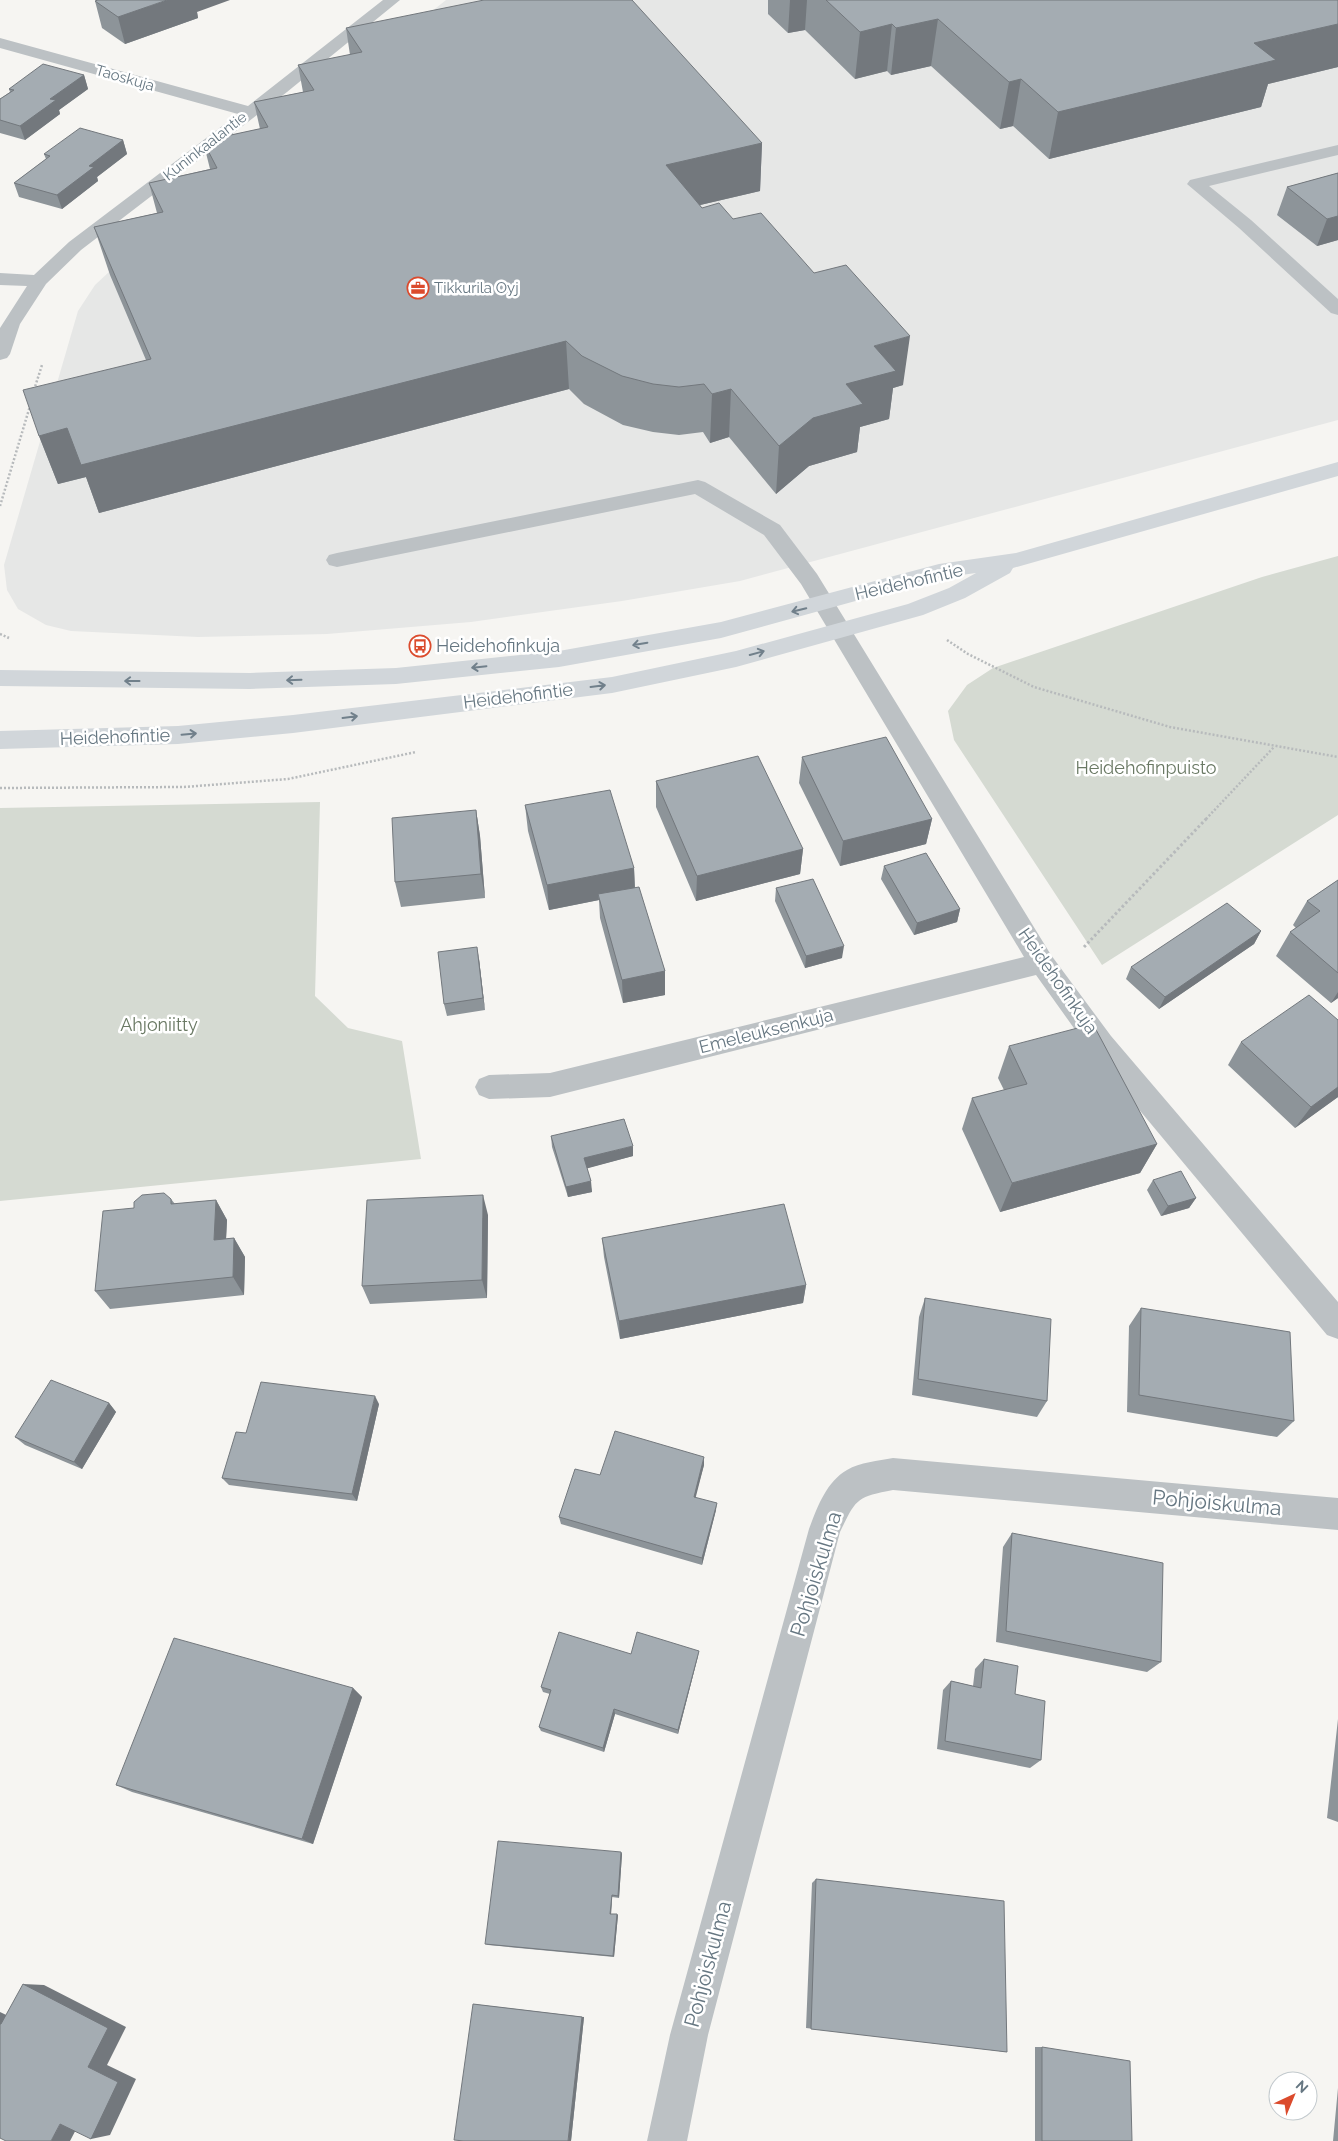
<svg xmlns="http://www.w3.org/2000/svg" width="1338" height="2141" font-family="Raleway,sans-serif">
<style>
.built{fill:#e6e7e6}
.green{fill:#d5dad2}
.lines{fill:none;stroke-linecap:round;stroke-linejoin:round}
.path-far1{stroke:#b7babc;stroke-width:2.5;stroke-dasharray:2 2;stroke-linecap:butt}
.path{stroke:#b7babc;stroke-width:3;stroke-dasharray:2.5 2.5;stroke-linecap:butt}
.minor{fill:#bcc1c4;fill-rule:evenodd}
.major{fill:#d1d6da;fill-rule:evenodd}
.wall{fill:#8d9499}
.shaded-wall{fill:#73787d}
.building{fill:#a4acb2;stroke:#73787d}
.oneway{stroke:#71808b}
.labels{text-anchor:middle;stroke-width:5;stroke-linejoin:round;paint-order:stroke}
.far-street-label{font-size:15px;fill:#667782;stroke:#fff}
.far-poi-label{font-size:15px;fill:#667782;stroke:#fff;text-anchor:start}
.street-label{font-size:18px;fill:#667782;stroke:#fff}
.poi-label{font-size:18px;fill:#667782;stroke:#fff;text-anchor:start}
.park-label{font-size:18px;fill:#6a7964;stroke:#fff}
.near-street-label{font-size:21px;fill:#667782;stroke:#fff}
</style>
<rect width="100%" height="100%" fill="#f6f5f2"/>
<path class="built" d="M 446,0 L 1338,0 L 1338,420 L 740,581 L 622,601 L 471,622 L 327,634 L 198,637 L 71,631 L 46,625 L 18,609 L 7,590 L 4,565 L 78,311 L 95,285 L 124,258 Z"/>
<path class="green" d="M 1338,556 L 1338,815 L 1102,965 L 954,740 L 948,711 L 967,685 L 993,668 L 1262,577 Z
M 320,802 L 315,996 L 348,1028 L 402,1041 L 421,1159 L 0,1201 L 0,808 Z"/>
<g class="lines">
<path class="path-far1" d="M 34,390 L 42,365
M 0,506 L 30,406
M 0,634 L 9,638
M 947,640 L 968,654 L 1034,687 L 1170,727 L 1338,757
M 0,788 L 184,787 L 288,779 L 416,752
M 1206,819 L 1274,747"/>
<path class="path" d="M 1084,947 L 1207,818"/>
<path class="minor" d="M 383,0 L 400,0 L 287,92 L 81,250 L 46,284 L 20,324 L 10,354 L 7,358 L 0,360 L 0,328 L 27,286 L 0,285 L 0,273 L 34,275 L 69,242 L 238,114 L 0,48 L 0,38 L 248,106 Z
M 1338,145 L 1338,155 L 1209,186 L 1251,220 L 1338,299 L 1338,315 L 1331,313 L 1239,228 L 1187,184 L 1190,180 Z
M 698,480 L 705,482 L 780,525 L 817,574 L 1051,955 L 1111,1036 L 1338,1302 L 1338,1339 L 1327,1335 L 1091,1052 L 1036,975 L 550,1097 L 489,1099 L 479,1095 L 475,1087 L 479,1079 L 489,1075 L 550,1073 L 1024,957 L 801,584 L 764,535 L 695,494 L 337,567 L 329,565 L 326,560 L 329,555 L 337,553 Z
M 893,1458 L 1338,1498 L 1338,1530 L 893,1490 C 856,1497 856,1499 840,1532 L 708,2035 L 687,2141 L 647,2141 L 670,2035 L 809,1529 C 817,1508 826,1482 847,1470 C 860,1462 878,1461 893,1458 Z"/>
<path class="major" d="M 1338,462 L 1338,476 L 1013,568 L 1010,573 L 965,598 L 923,615 L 736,667 L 612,693 L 293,733 L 178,744 L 0,749 L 0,731 L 178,726 L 293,715 L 612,677 L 736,651 L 908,604 L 949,588 L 976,573 L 939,578 L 721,638 L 559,667 L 396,684 L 250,689 L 0,686 L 0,670 L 250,673 L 396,668 L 559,651 L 721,622 L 939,564 L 1016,553 Z"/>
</g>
<path class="wall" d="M 768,0 L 1338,0 L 1338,67 L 1268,84 L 1261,107 L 1049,159 L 1013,126 L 1000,129 L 931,66 L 891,75 L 887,71 L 855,79 L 805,30 L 788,33 L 768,14 Z
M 95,1 L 197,12 L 198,18 L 125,44 L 102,28 Z
M 346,28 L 762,143 L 760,191 L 700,205 L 702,208 L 733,219 L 903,385 L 893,388 L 889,419 L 860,427 L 857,452 L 809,466 L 776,494 L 729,437 L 710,443 L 703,432 L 679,435 L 653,432 L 623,425 L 584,404 L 569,389 L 99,513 L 86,477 L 58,484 L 39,436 L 146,360 L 110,275 L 94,227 L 157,213 L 149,183 L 210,169 L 203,141 L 260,129 L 254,102 L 303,92 L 298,65 L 350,55 Z
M 84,75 L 88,89 L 59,110 L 60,114 L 25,140 L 0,133 L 0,99 L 10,92 L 9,89 Z
M 123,140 L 127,154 L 97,177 L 98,181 L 62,209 L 19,197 L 14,183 L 46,159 L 44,154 Z
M 1338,173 L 1338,240 L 1317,246 L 1277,215 L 1287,187 Z
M 802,757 L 932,819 L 926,844 L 840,866 L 799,783 Z
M 656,781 L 803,849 L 800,874 L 696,901 L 656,807 Z
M 525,805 L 634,868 L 635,888 L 665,971 L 665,995 L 623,1003 L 600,918 L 599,900 L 549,910 L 528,831 Z
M 476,810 L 480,836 L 485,898 L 401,907 L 395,882 Z
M 884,866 L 960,909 L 957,922 L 914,935 L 881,879 Z
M 1338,880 L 1338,998 L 1331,1003 L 1276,956 L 1290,932 L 1296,928 L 1293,925 L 1307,901 Z
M 776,888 L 842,958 L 805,968 L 775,901 Z
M 1261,931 L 1254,944 L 1159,1009 L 1126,979 L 1131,967 Z
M 479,959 L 485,1010 L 447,1016 L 444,1004 Z
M 1338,1020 L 1338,1097 L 1295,1128 L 1228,1065 L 1241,1042 Z
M 1009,1046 L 1157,1144 L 1140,1173 L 1000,1212 L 962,1129 L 972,1098 L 1004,1090 L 998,1078 Z
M 551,1136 L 633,1156 L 587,1168 L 592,1192 L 568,1197 L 552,1147 Z
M 1153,1180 L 1196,1198 L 1189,1208 L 1161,1216 L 1147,1190 Z
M 171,1199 L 175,1204 L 216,1200 L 227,1220 L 226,1239 L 234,1238 L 245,1257 L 244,1295 L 110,1309 L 95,1291 Z
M 488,1215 L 487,1298 L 370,1304 L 362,1286 Z
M 602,1238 L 806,1285 L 803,1303 L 620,1339 L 604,1257 Z
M 925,1298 L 1047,1401 L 1037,1417 L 912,1395 L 919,1317 Z
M 1141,1308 L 1294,1421 L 1277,1437 L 1127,1412 L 1129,1326 Z
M 109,1403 L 116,1412 L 82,1469 L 25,1445 L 15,1437 Z
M 379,1404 L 357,1501 L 229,1485 L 222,1478 L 246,1433 Z
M 704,1465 L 695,1497 L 716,1510 L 702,1565 L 561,1524 L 559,1517 L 600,1475 Z
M 1012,1533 L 1161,1662 L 1147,1672 L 996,1642 L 1003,1547 Z
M 631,1654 L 698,1656 L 678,1734 L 615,1714 L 604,1752 L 541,1731 L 539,1727 L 550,1694 L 543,1692 L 541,1687 Z
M 984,1659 L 1015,1694 L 1041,1760 L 1030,1768 L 937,1749 L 943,1690 L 951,1681 L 973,1686 L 975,1669 Z
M 353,1688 L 362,1697 L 313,1844 L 132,1792 L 116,1785 Z
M 1338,1719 L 1338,1822 L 1327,1818 Z
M 621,1852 L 622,1854 L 619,1898 L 612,1897 L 611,1914 L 618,1915 L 614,1957 L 488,1945 L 485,1944 Z
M 816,1879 L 1007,2052 L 806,2028 L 812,1883 Z
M 473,2004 L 584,2017 L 571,2141 Z
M 1035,2047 L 1042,2047 L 1132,2141 L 1035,2141 Z
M 1338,2088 L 1338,2141 L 1333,2141 Z"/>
<path class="shaded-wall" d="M 167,0 L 230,0 L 197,12 L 198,18 L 125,44 L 118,17 Z
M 790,0 L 807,0 L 805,30 L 788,33 Z
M 938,19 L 931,66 L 891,75 L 896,28 Z
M 892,24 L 887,71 L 855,79 L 860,32 Z
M 1338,24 L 1338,67 L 1268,84 L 1261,107 L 1049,159 L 1058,112 L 1254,43 Z
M 84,75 L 88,89 L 59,110 L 60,114 L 25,140 L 20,126 L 50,99 Z
M 1021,79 L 1013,126 L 1000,129 L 1009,82 Z
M 123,140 L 127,154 L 97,177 L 98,181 L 62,209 L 57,195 L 89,166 Z
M 762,143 L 760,191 L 666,213 L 666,165 Z
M 1338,216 L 1338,240 L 1317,246 L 1327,219 Z
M 910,336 L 903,385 L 893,388 L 889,419 L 860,427 L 857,452 L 809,466 L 776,494 L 779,446 L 846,384 L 874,346 Z
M 566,341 L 569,389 L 99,513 L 86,477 L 58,484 L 39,436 L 67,428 Z
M 731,389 L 729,437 L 710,443 L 712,394 Z
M 476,810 L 480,836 L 485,898 L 481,874 Z
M 932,819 L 926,844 L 840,866 L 843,841 Z
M 803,849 L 800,874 L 696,901 L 697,876 Z
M 634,868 L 635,893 L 598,894 L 599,900 L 549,910 L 547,885 Z
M 960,909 L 957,922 L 914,935 L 917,923 Z
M 1261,931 L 1254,944 L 1159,1009 L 1165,997 Z
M 844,946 L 842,958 L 805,968 L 806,956 Z
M 477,947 L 479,959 L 485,1010 L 483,998 Z
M 665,971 L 665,995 L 623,1003 L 622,980 Z
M 1338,992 L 1338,998 L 1331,1003 Z
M 1338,1087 L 1338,1097 L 1295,1128 L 1311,1107 Z
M 1157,1144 L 1140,1173 L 1000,1212 L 1012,1183 Z
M 633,1146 L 633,1156 L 585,1169 L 584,1158 Z
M 591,1181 L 592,1192 L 568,1197 L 566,1187 Z
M 483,1195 L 488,1215 L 487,1298 L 482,1280 Z
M 1196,1198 L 1189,1208 L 1161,1216 L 1168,1206 Z
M 216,1200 L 227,1220 L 225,1259 L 214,1240 Z
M 234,1238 L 245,1257 L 244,1295 L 233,1277 Z
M 806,1285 L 803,1303 L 620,1339 L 619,1321 Z
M 375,1396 L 379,1404 L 357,1501 L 352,1494 Z
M 109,1403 L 116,1412 L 82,1469 L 74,1462 Z
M 704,1457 L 704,1465 L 694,1504 L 694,1497 Z
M 717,1503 L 716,1510 L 702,1565 L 702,1558 Z
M 699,1651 L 698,1656 L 678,1734 L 678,1730 Z
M 353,1688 L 362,1697 L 313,1844 L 302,1839 Z
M 614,1709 L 615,1714 L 604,1752 L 603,1748 Z
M 621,1852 L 622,1854 L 619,1898 L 618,1896 Z
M 612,1895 L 612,1897 L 611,1915 L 610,1914 Z
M 617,1914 L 618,1915 L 614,1957 L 613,1956 Z
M 23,1984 L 44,1985 L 126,2027 L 107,2065 L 136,2079 L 110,2135 L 91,2139 L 88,2067 Z
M 0,2012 L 23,2023 L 1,2024 L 0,2024 Z
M 582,2017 L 584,2017 L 571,2141 L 568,2141 Z
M 81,2120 L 70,2141 L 51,2141 L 60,2124 Z"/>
<path class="building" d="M 98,0 L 167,0 L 118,17 L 95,1 Z
M 484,0 L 632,0 L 762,143 L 666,165 L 702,208 L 719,203 L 733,219 L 761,213 L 814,273 L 846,265 L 910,336 L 874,346 L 896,371 L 846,384 L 863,404 L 813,418 L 779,446 L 731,389 L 712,394 L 704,384 L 679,387 L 653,384 L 622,376 L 582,356 L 566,341 L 81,465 L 67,428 L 39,436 L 23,390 L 151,359 L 94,227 L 163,212 L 149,183 L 217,168 L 203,141 L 268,127 L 254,102 L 314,90 L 298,65 L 362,52 L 346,28 Z
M 826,0 L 1338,0 L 1338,24 L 1254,43 L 1276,60 L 1058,112 L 1021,79 L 1009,82 L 938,19 L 896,28 L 892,24 L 860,32 Z
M 43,64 L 84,75 L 50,99 L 56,100 L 20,126 L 0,120 L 0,99 L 14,90 L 9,89 Z
M 80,128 L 123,140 L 89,166 L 94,167 L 57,195 L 14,183 L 50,156 L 44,154 Z
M 1338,173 L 1338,216 L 1327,219 L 1287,187 Z
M 886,737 L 932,819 L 843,841 L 802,757 Z
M 758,756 L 803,849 L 697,876 L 656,781 Z
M 610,790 L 634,868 L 547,885 L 525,805 Z
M 476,810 L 481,874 L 395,882 L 392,818 Z
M 926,853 L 960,909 L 917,923 L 884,866 Z
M 813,879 L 844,946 L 806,956 L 776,888 Z
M 1338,880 L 1338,973 L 1290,932 L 1320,911 L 1307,901 Z
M 639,887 L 665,971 L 622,980 L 598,894 Z
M 1227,903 L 1261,931 L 1165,997 L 1131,967 Z
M 477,947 L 483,998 L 444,1004 L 438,952 Z
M 1309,995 L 1338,1020 L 1338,1087 L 1311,1107 L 1241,1042 Z
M 1093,1024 L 1157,1144 L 1012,1183 L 972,1098 L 1027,1084 L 1009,1046 Z
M 624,1119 L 633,1146 L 584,1158 L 591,1181 L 566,1187 L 551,1136 Z
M 1181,1171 L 1196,1198 L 1168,1206 L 1153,1180 Z
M 164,1193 L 171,1199 L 171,1204 L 216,1200 L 214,1240 L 234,1238 L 233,1277 L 95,1291 L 103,1211 L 134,1208 L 134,1202 L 142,1195 Z
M 483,1195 L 482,1280 L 362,1286 L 367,1200 Z
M 784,1204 L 806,1285 L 619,1321 L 602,1238 Z
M 925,1298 L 1051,1319 L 1047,1401 L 918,1379 Z
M 1141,1308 L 1290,1332 L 1294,1421 L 1139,1395 Z
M 51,1380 L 109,1403 L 74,1462 L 15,1437 Z
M 261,1382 L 375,1396 L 352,1494 L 222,1478 L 236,1432 L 246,1433 Z
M 615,1431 L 704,1457 L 694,1497 L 717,1503 L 702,1558 L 559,1517 L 575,1469 L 600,1475 Z
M 1012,1533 L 1163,1563 L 1161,1662 L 1006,1631 Z
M 559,1632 L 631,1654 L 637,1632 L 699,1651 L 678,1730 L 614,1709 L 603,1748 L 539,1727 L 551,1690 L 541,1687 Z
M 174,1638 L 353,1688 L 302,1839 L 116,1785 Z
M 984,1659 L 1018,1666 L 1015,1694 L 1045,1701 L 1041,1760 L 945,1741 L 951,1681 L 981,1688 Z
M 498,1841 L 621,1852 L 618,1896 L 612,1895 L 610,1914 L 617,1914 L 613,1956 L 485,1944 Z
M 816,1879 L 1004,1901 L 1007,2052 L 811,2029 Z
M 23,1984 L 108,2028 L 88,2067 L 118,2082 L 91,2139 L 60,2124 L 51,2141 L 6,2141 L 0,2138 L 0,2024 L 1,2024 Z
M 473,2004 L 582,2017 L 568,2141 L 464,2141 L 454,2140 Z
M 1042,2047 L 1130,2061 L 1132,2141 L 1042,2141 Z"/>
<defs><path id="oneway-shaft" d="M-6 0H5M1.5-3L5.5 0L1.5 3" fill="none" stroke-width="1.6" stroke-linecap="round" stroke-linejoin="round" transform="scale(1.25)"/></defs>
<g class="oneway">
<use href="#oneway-shaft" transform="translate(799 610) rotate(166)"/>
<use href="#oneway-shaft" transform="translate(640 644) rotate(170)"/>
<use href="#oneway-shaft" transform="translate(757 653) rotate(-15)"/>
<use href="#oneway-shaft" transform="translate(479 667) rotate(174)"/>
<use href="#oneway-shaft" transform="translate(294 680) rotate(178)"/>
<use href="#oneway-shaft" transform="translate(132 681) rotate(-180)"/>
<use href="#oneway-shaft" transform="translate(598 686) rotate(-7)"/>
<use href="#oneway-shaft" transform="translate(350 717) rotate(-7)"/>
<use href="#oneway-shaft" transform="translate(189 734) rotate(-5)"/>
</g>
<defs>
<g id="office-ring" transform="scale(1.125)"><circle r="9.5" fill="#fff" stroke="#db4b2d" stroke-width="1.5"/><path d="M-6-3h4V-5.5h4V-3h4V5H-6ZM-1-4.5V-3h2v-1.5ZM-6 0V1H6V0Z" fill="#db4b2d"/></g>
<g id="bus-ring" transform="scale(1.125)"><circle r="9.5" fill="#fff" stroke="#db4b2d" stroke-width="1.5"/><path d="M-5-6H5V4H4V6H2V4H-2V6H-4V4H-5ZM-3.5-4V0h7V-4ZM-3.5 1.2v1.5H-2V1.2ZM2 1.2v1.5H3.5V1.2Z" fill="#db4b2d"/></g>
</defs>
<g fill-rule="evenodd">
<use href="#office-ring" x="418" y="288"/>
<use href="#bus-ring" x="420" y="646"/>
</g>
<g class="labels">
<g class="far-street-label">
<text transform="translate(125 78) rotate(16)" y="5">Taoskuja</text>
<text transform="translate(205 146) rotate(-38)" y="5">Kuninkaalantie</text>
</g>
<g class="far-poi-label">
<text x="434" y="293">Tikkurila Oyj</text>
</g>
<g class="street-label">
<text transform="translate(909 582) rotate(-13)" y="6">Heidehofintie</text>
<text transform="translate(518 696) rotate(-7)" y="6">Heidehofintie</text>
<text transform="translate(115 737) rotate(-2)" y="6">Heidehofintie</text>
<text transform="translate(1058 981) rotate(55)" y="6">Heidehofinkuja</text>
<text transform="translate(766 1031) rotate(-14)" y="6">Emeleuksenkuja</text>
</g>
<g class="poi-label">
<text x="436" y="652">Heidehofinkuja</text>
</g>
<g class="park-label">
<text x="1146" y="774">Heidehofinpuisto</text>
<text x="159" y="1031">Ahjoniitty</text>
</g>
<g class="near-street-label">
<text transform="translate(1217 1503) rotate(5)" y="7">Pohjoiskulma</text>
<text transform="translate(816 1574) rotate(-73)" y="7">Pohjoiskulma</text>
<text transform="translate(708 1964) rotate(-75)" y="7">Pohjoiskulma</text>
</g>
</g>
<g transform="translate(1293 2096) rotate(44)"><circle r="24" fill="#ffffff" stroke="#c2c9cd"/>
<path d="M0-4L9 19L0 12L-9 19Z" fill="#db4b2d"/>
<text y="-8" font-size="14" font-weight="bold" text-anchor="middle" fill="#667782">N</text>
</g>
</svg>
